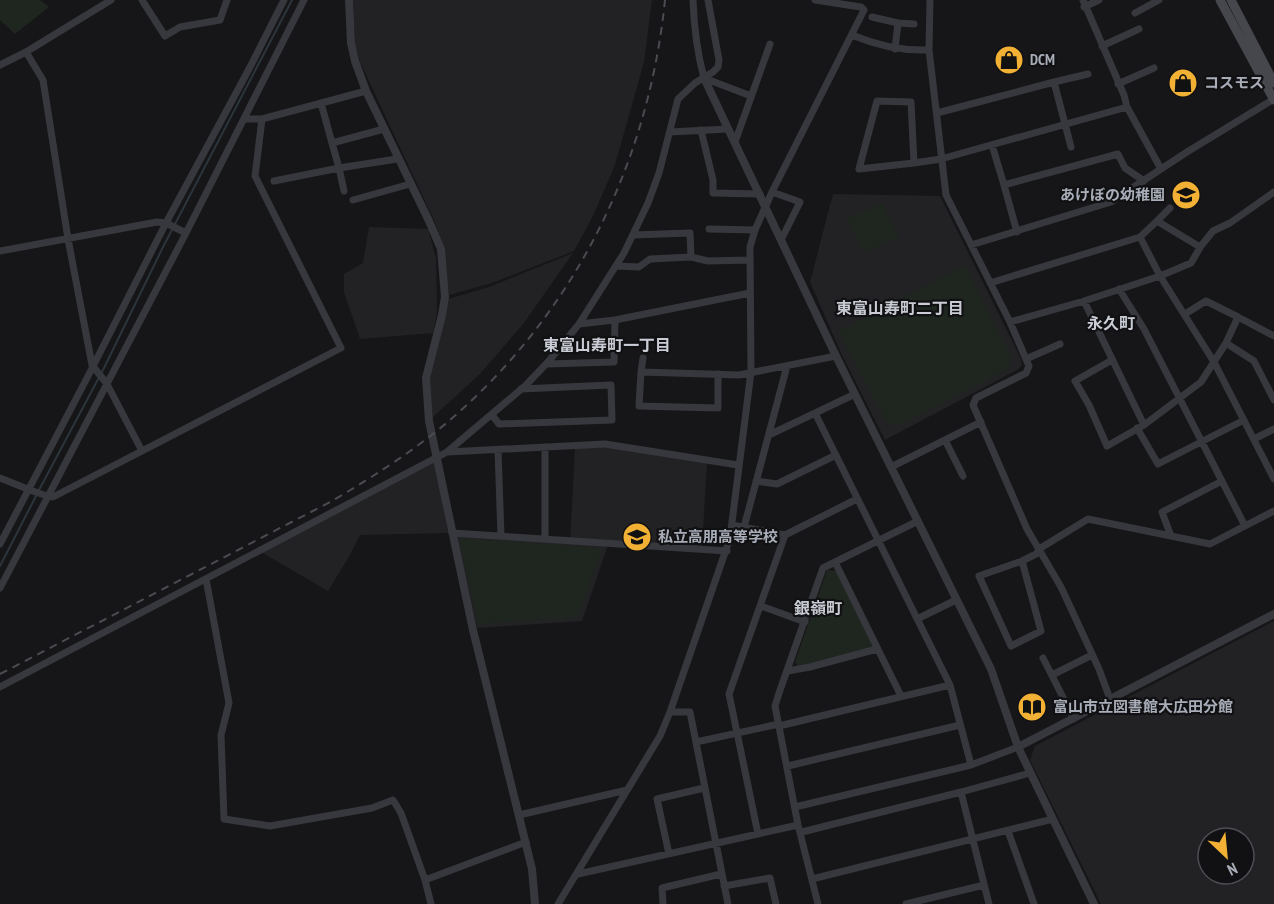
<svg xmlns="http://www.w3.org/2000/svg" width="1274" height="904" font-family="'PT Sans Narrow','Noto Sans JP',sans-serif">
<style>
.built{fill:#222225;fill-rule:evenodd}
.green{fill:#1e261f}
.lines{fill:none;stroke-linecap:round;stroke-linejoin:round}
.stream{stroke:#2c353c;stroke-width:2}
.minor{stroke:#37383d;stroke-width:7}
.tertiary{stroke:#37383d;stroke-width:8}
.secondary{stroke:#45474d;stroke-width:9}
.rail{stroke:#4a4c52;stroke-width:2;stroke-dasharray:8 6;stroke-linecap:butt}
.labels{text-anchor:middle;stroke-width:4.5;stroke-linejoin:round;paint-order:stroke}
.poi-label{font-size:15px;font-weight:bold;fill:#a8adb8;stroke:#111113;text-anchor:start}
.neighbourhood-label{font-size:16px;font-weight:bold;fill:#c9ccd4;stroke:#111113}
</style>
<rect width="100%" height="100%" fill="#161618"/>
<path class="built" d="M 353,0 L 652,0 L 644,62 L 615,165 L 593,216 L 574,251 L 492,283 L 449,295 L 444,247 L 433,218 L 360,62 L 355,44 Z
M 833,194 L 940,196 L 1021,359 L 1022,365 L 1017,370 L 885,440 L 841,353 L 810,282 Z
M 369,227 L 428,229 L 436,258 L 437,313 L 433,333 L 360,339 L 344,292 L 344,274 L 363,263 Z
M 573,253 L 524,323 L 480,374 L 433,417 L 429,381 L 448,299 L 489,287 Z
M 575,447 L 612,448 L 707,463 L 702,547 L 609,542 L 582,621 L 477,628 L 457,536 L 570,544 Z
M 431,461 L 435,463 L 448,533 L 360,535 L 350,555 L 328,591 L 261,552 Z
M 1274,621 L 1274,904 L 1101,904 L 1030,760 L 1035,746 ZM 1208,838 L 1244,838 L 1244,874 L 1208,874 Z"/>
<path class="green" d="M 0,0 L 40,0 L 49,7 L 15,34 L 0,20 Z
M 882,203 L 899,236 L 864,253 L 847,219 Z
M 965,265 L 1011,356 L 1008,369 L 897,426 L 886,421 L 838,332 Z
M 461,538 L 602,548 L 578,617 L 478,624 L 460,542 Z
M 827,570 L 837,571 L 874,647 L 798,667 L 795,662 Z"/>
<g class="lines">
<path class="stream" d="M 39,490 L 104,368 L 163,247 L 292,0
M 0,566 L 36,496"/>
<path class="minor" d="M 142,0 L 165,36 L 180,27 L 220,20 L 227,0
M 693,0 C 694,27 697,52 704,78
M 930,0 L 929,50 L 946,195 L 1010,322 L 1029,366 L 1026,373 L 976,398 L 973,405 L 1027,529 L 1061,587 L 1099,669 L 1110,699
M 1083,0 L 1124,95 L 1127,107 L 1161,169 L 1187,152 L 1274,99
M 1084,7 L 1099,0
M 1135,13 L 1159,0
M 872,17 L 898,23
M 852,35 C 878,46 901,51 929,50
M 1102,46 L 1139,29
M 895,49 L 898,23 L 914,24
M 26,52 L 43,80 L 68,239 L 92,365 L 107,384 L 142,451
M 0,65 L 26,52 L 111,0
M 704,78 L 751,96
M 1118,84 L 1154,68
M 877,101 L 911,102 L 914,163 L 859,169 Z
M 321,103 L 332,143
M 937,113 L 1054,82
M 244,119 L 262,119
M 701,130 L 713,180 L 713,193 L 760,194
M 670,132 L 728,129
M 735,142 L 770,44
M 992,145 L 1004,185 L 1118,154 L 1125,168 L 1144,181
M 1071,147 L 1054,82 L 1088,74
M 914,163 L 941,159 L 1127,107
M 274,181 L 339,168 L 332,143 L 384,129
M 1004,185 L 1017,232
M 344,191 L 339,168 L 397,159
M 772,192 L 800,202 L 781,240
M 353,200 L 410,184
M 1170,208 L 1157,221 L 1200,247
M 709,229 L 755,230
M 633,235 L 690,233 L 691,257
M 1140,237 L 1157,221
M 971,245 L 1111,202 L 1161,169
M 0,251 L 157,222 L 166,223 L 186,233
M 616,266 L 639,267 L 650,259 L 691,257 L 708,261 L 750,260
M 990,283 L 1140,237 L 1160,276 L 1214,362 L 1274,479
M 1119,289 L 1144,329 L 1245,526
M 1084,301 L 1144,425
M 1185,314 L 1206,301 L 1238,317
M 1010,322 L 1084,301 L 1160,276 L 1191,263 L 1201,246 L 1213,231 L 1230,223 L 1274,192
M 579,324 L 615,320 L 750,293
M 1226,343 L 1238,317 L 1274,336
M 1026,359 L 1060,344
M 1112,360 L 1075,381 L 1089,405 L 1107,446 L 1144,425 L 1201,382 L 1226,343 L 1254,361 L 1274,400
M 547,364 L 614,362 L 615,320
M 641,372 L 643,358
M 718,374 L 718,408 L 639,406 L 641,372 L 739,375 L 836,356
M 815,413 L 950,685 L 971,765
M 492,415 L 499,424 L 612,420 L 611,385 L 521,389
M 1137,428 L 1158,464 L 1244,420
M 769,435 L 855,394
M 1254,439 L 1274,429
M 945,440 L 963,476
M 498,450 L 501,536
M 447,452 L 525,386 L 548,362 L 579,324 L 624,253 L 648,203 L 659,173 L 678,99 L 695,83 L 713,72 L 718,67 L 719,60 L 708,0
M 891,467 L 981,422
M 0,478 C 11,482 45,497 53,497 L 341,348 L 255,176 L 262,119 L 366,91
M 756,481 L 777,484 L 836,455
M 732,525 L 785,535 L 857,499
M 744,527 L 787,366
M 452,533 L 727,551
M 1171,536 L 1162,512 L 1222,481
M 545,539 L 545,447
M 0,544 L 87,378 L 166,223 L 249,69 L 284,0
M 1022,561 L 1036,554 L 1039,549 L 1088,519 L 1210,544 L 1274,511
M 1022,561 L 1041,631 L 1011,646 L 979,576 Z
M 835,562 L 901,696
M 206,579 L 229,703 L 221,735 L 224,819 L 270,826 L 372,808 L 393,800 L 401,813 L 425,880
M 0,588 L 186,233 L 304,0
M 761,606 L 805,622
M 917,619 L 956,600
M 1043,658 L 1074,719
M 788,671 L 810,667 L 877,649
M 1052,675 L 1092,655
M 0,687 L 447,452 L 605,444 L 738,465
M 670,712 L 690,712 L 728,904
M 779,726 L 950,685
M 696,742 L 779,724
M 788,766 L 960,725
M 795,807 L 971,765 L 1018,747
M 519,815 L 627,790
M 1008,831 L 1034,904
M 802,832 L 961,792
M 758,834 L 729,694 L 785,535
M 669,854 L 657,799 L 704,788
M 578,874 L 798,825
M 812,879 L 1053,819
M 724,886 L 770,878 L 776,904
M 431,904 L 425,880 L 526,842
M 558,904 L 660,736 L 670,712 L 730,538 L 751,372 L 750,247 L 755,230 L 772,192 L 864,10 L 861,7 L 815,0
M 663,904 L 662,888 L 721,874
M 818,904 L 798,825 L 775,706 L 779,693 L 823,568 L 918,521
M 906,904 L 984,885
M 989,904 L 961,792 L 1030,773"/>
<path class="tertiary" d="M 349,0 L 351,43 L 355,61 L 366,91 L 429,221 L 441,249 L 445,297 L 442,315 L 426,378 L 429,421 L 473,630 L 532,869 L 535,904
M 704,78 L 836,356 L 991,669 L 1018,747 L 1094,904
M 1018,747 L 1274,614"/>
<path class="secondary" d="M 1220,0 L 1274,100
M 1231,0 L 1274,83"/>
<path class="rail" d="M 0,674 L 332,501 C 376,475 420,447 458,413 C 578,306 649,159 665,0"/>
</g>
<defs>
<g id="shop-disc" transform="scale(1.5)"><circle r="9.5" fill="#f2b134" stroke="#111113"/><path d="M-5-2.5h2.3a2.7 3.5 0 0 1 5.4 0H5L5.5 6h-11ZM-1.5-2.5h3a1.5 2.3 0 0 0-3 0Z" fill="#111"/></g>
<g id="school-disc" transform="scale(1.5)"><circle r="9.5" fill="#f2b134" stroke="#111113"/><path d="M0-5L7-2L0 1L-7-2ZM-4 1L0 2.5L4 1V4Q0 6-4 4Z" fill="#111"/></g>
<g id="library-disc" transform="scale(1.5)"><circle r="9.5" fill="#f2b134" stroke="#111113"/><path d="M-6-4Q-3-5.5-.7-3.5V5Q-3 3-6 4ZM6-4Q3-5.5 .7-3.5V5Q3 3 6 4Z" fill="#111"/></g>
</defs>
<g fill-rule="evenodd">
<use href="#shop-disc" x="1009" y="60"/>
<use href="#shop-disc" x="1183" y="83"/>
<use href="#school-disc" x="1186" y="195"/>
<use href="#school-disc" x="637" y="537"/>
<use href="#library-disc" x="1032" y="707"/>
</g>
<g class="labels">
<g class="poi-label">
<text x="1030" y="65">DCM</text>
<text x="1204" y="88">コスモス</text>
<text x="1165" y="200" text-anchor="end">あけぼの幼稚園</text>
<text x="658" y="542">私立高朋高等学校</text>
<text x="1053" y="712">富山市立図書館大広田分館</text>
</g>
<g class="neighbourhood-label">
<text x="900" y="314">東富山寿町二丁目</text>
<text x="1111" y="329">永久町</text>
<text x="607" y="351">東富山寿町一丁目</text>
<text x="818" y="614">銀嶺町</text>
</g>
</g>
<g transform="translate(1226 856) rotate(154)"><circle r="28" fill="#111113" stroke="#4d4f55" stroke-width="1.5"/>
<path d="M0-4.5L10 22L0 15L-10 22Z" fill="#f2b134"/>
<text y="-9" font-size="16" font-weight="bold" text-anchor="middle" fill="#a8adb8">N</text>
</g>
</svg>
